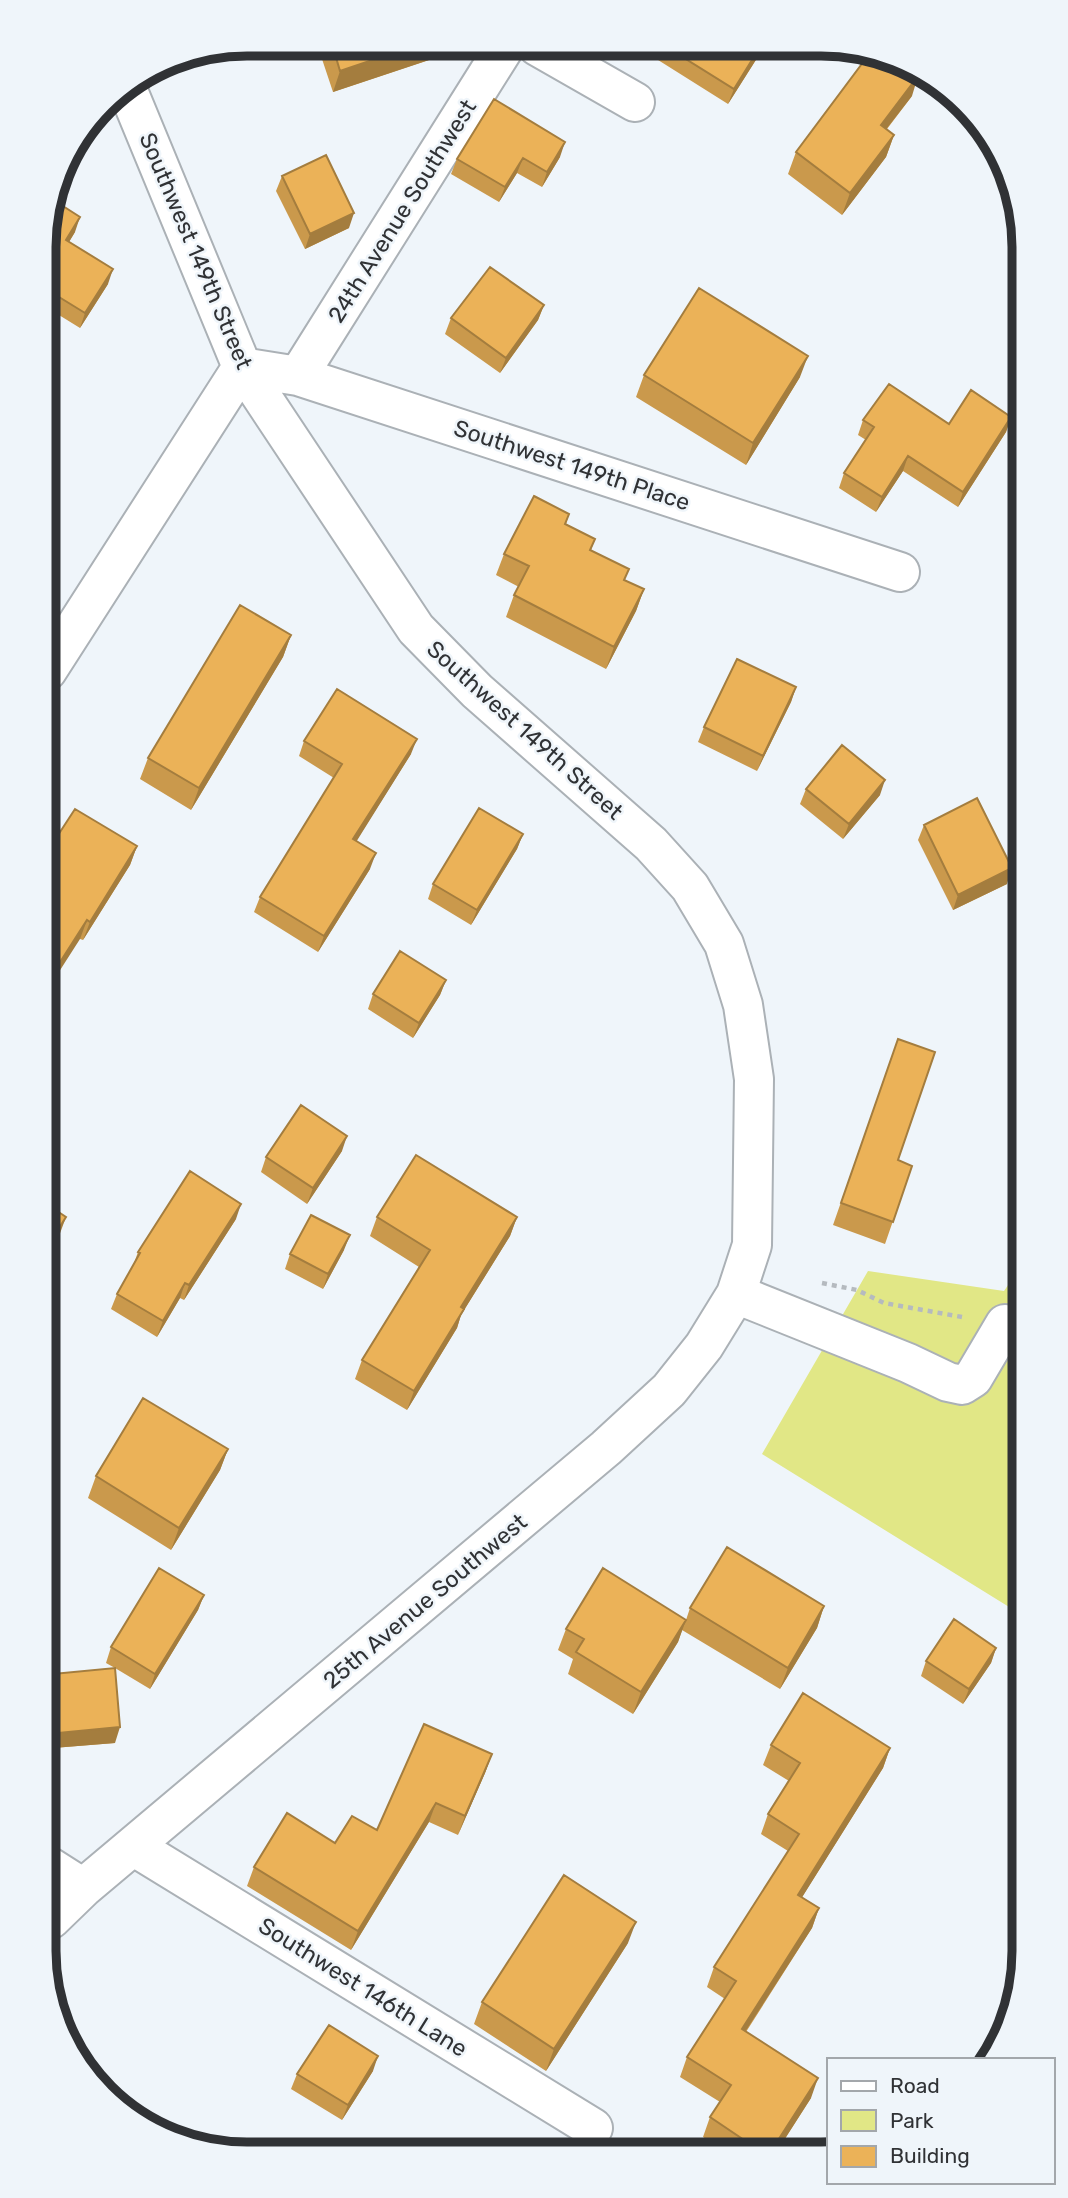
<svg xmlns="http://www.w3.org/2000/svg" width="1068" height="2198" font-family="Rubik,sans-serif">
<style>
.green{fill:#e1e786}
.lines{fill:none;stroke-linecap:round;stroke-linejoin:round}
.minor-casing{stroke:#abb1b6;stroke-width:42}
.path{stroke:#b5babf;stroke-width:4.5;stroke-dasharray:5 5;stroke-linecap:butt}
.minor{stroke:#fff;stroke-width:38}
.wall{fill:#ca994c}
.shaded-wall{fill:#a47d3e}
.building{fill:#ebb258;stroke:#a47d3e;stroke-width:2}
.labels{text-anchor:middle;stroke-width:5;stroke-linejoin:round;paint-order:stroke}
.street-label{font-size:23px;fill:#303235;stroke:#eff5fa}
.rim{fill:none;stroke:#303235;stroke-width:9}
</style>
<rect width="100%" height="100%" fill="#eff5fa"/>
<path class="green" d="M 1021,1266 L 1022,1615 L 762,1454 L 868,1271 L 1004,1291 Z"/>
<g class="lines">
<g class="minor-casing">
<path id="minor" d="M 537,46 L 635,102
M 298,376 L 506,45
M 47,671 L 242,367 L 298,376 L 900,572
M 736,1294 L 908,1363 L 948,1382 L 962,1385 L 973,1378 L 1005,1324
M 133,1846 L 593,2128
M 50,1867 L 83,1888
M 51,1919 L 83,1888 L 606,1448 L 669,1390 L 704,1346 L 736,1294 L 752,1245 L 754,1079 L 743,1005 L 724,944 L 690,887 L 651,844 L 477,691 L 416,629 L 242,367 L 126,86"/>
</g>
<path class="path" d="M 822,1283 L 857,1290 L 884,1303 L 962,1317"/>
<use href="#minor" class="minor"/>
</g>
<path class="wall" d="M 317,44 L 445,45 L 441,56 L 333,92 Z
M 640,46 L 762,47 L 759,55 L 728,104 L 639,48 Z
M 912,96 L 887,129 L 894,135 L 886,157 L 842,215 L 788,174 L 796,152 Z
M 560,157 L 542,187 L 517,173 L 499,202 L 451,174 L 457,159 Z
M 282,176 L 349,228 L 305,249 L 276,191 Z
M 45,221 L 75,232 L 69,242 L 108,284 L 80,328 L 46,307 Z
M 544,305 L 538,320 L 500,373 L 445,334 L 451,318 Z
M 644,375 L 800,377 L 746,465 L 636,397 Z
M 1011,417 L 1006,432 L 958,507 L 903,471 L 876,512 L 839,488 L 844,473 L 866,440 L 858,435 L 863,420 L 949,424 Z
M 569,514 L 566,524 L 595,539 L 591,550 L 625,580 L 644,589 L 636,611 L 606,669 L 506,617 L 514,595 L 519,587 L 496,575 L 504,554 Z
M 291,635 L 283,657 L 191,810 L 140,779 L 148,758 Z
M 796,687 L 791,702 L 757,771 L 698,742 L 704,727 Z
M 304,741 L 411,754 L 356,841 L 370,869 L 318,952 L 254,912 L 260,897 L 334,778 L 299,756 Z
M 806,789 L 880,795 L 843,839 L 800,804 Z
M 924,825 L 1007,884 L 953,910 L 918,840 Z
M 523,834 L 517,849 L 471,925 L 428,899 L 433,884 Z
M 137,846 L 130,865 L 83,940 L 80,939 L 47,852 Z
M 446,980 L 440,995 L 413,1038 L 368,1009 L 373,994 Z
M 898,1039 L 898,1160 L 912,1166 L 885,1244 L 833,1225 Z
M 342,1151 L 307,1204 L 261,1172 L 266,1157 Z
M 377,1217 L 517,1217 L 510,1236 L 461,1315 L 457,1328 L 407,1410 L 355,1379 L 362,1360 L 419,1267 L 370,1236 Z
M 236,1219 L 184,1300 L 180,1298 L 157,1337 L 111,1309 L 117,1294 L 133,1266 L 138,1252 Z
M 344,1250 L 323,1289 L 285,1269 L 290,1254 Z
M 228,1449 L 220,1470 L 171,1550 L 88,1498 L 96,1476 Z
M 204,1595 L 198,1610 L 150,1689 L 115,1668 L 115,1743 L 53,1748 L 50,1747 L 50,1672 L 53,1674 L 115,1668 L 106,1663 L 111,1647 Z
M 824,1606 L 817,1628 L 780,1689 L 682,1630 L 678,1642 L 633,1714 L 568,1674 L 573,1659 L 558,1650 L 566,1629 L 686,1620 L 690,1608 Z
M 996,1648 L 991,1663 L 963,1704 L 921,1676 L 926,1661 Z
M 771,1745 L 890,1748 L 883,1768 L 802,1897 L 819,1908 L 812,1928 L 746,2032 L 811,2098 L 779,2148 L 719,2148 L 703,2137 L 710,2117 L 720,2102 L 680,2077 L 687,2057 L 725,1999 L 707,1987 L 714,1967 L 788,1851 L 761,1834 L 768,1814 L 789,1781 L 763,1765 Z
M 492,1754 L 485,1773 L 458,1835 L 429,1822 L 351,1950 L 247,1886 L 254,1867 L 377,1830 Z
M 628,1943 L 546,2071 L 474,2024 L 482,2002 Z
M 373,2071 L 342,2120 L 291,2089 L 297,2074 Z"/>
<path class="shaded-wall" d="M 252,44 L 263,44 L 251,48 Z
M 417,45 L 445,45 L 441,56 L 333,92 L 340,71 Z
M 760,47 L 762,47 L 759,55 L 728,104 L 734,89 Z
M 918,76 L 912,96 L 873,146 L 881,125 Z
M 894,135 L 886,157 L 842,215 L 850,193 Z
M 565,142 L 560,157 L 542,187 L 547,172 Z
M 523,158 L 517,173 L 499,202 L 505,187 Z
M 354,213 L 349,228 L 305,249 L 310,234 Z
M 80,217 L 75,232 L 61,255 L 66,240 Z
M 113,269 L 108,284 L 80,328 L 85,313 Z
M 544,305 L 538,320 L 500,373 L 506,358 Z
M 808,356 L 800,377 L 746,465 L 753,443 Z
M 1011,417 L 1006,432 L 958,507 L 963,492 Z
M 908,456 L 903,471 L 876,512 L 882,497 Z
M 644,589 L 636,611 L 606,669 L 614,647 Z
M 291,635 L 283,657 L 191,810 L 199,788 Z
M 796,687 L 791,702 L 757,771 L 763,756 Z
M 417,739 L 411,754 L 348,855 L 353,839 Z
M 885,780 L 880,795 L 843,839 L 849,824 Z
M 523,834 L 517,849 L 471,925 L 477,910 Z
M 137,846 L 130,865 L 83,940 L 90,922 Z
M 376,853 L 370,869 L 318,952 L 324,936 Z
M 1012,868 L 1007,884 L 953,910 L 958,895 Z
M 87,920 L 80,939 L 48,989 L 48,981 Z
M 446,980 L 440,995 L 413,1038 L 419,1023 Z
M 347,1136 L 342,1151 L 307,1204 L 313,1188 Z
M 241,1204 L 236,1219 L 184,1300 L 189,1285 Z
M 66,1217 L 59,1236 L 49,1253 L 49,1244 Z
M 517,1217 L 510,1236 L 461,1315 L 457,1328 L 407,1410 L 414,1391 L 461,1307 Z
M 350,1235 L 344,1250 L 323,1289 L 328,1274 Z
M 185,1283 L 180,1298 L 157,1337 L 163,1321 Z
M 228,1449 L 220,1470 L 171,1550 L 179,1528 Z
M 204,1595 L 198,1610 L 150,1689 L 155,1674 Z
M 824,1606 L 817,1628 L 780,1689 L 788,1668 Z
M 686,1620 L 678,1642 L 633,1714 L 641,1692 Z
M 996,1648 L 991,1663 L 963,1704 L 969,1689 Z
M 120,1727 L 115,1743 L 53,1748 L 58,1733 Z
M 890,1748 L 883,1768 L 791,1915 L 798,1895 Z
M 492,1754 L 485,1773 L 458,1835 L 465,1816 Z
M 436,1803 L 429,1822 L 351,1950 L 358,1931 Z
M 819,1908 L 812,1928 L 734,2049 L 742,2029 Z
M 636,1922 L 628,1943 L 546,2071 L 554,2049 Z
M 378,2056 L 373,2071 L 342,2120 L 348,2105 Z
M 818,2078 L 811,2098 L 779,2148 L 773,2148 Z"/>
<path class="building" d="M 332,44 L 417,45 L 340,71 Z
M 665,46 L 760,47 L 734,89 Z
M 870,53 L 918,76 L 881,125 L 894,135 L 850,193 L 796,152 Z
M 494,99 L 565,142 L 547,172 L 523,158 L 505,187 L 457,159 Z
M 326,155 L 354,213 L 310,234 L 282,176 Z
M 52,199 L 80,217 L 66,240 L 113,269 L 85,313 L 46,289 L 45,221 Z
M 490,267 L 544,305 L 506,358 L 451,318 Z
M 699,288 L 808,356 L 753,443 L 644,375 Z
M 889,384 L 949,424 L 971,390 L 1011,417 L 963,492 L 908,456 L 882,497 L 844,473 L 874,427 L 863,420 Z
M 534,496 L 569,514 L 565,524 L 595,539 L 590,550 L 629,569 L 624,580 L 644,589 L 614,647 L 514,595 L 529,566 L 504,554 Z
M 240,605 L 291,635 L 199,788 L 148,758 Z
M 737,659 L 796,687 L 763,756 L 704,727 Z
M 337,689 L 417,739 L 353,839 L 376,853 L 324,936 L 260,897 L 342,764 L 304,741 Z
M 842,745 L 885,780 L 849,824 L 806,789 Z
M 977,798 L 1012,868 L 958,895 L 924,825 Z
M 479,808 L 523,834 L 477,910 L 433,884 Z
M 75,809 L 137,846 L 90,922 L 87,920 L 48,981 L 47,852 Z
M 400,951 L 446,980 L 419,1023 L 373,994 Z
M 898,1039 L 935,1052 L 898,1160 L 912,1166 L 893,1222 L 841,1203 Z
M 301,1105 L 347,1136 L 313,1188 L 266,1157 Z
M 416,1155 L 517,1217 L 461,1307 L 464,1309 L 414,1391 L 362,1360 L 430,1250 L 377,1217 Z
M 190,1171 L 241,1204 L 189,1285 L 185,1283 L 163,1321 L 117,1294 L 140,1253 L 138,1252 Z
M 48,1205 L 66,1217 L 49,1244 Z
M 311,1215 L 350,1235 L 328,1274 L 290,1254 Z
M 143,1398 L 228,1449 L 179,1528 L 96,1476 Z
M 727,1547 L 824,1606 L 788,1668 L 690,1608 Z
M 159,1568 L 204,1595 L 155,1674 L 111,1647 Z
M 603,1568 L 686,1620 L 641,1692 L 576,1652 L 584,1639 L 566,1629 Z
M 954,1619 L 996,1648 L 969,1689 L 926,1661 Z
M 115,1668 L 120,1727 L 58,1733 L 50,1728 L 50,1672 L 53,1674 Z
M 803,1693 L 890,1748 L 798,1895 L 819,1908 L 742,2029 L 818,2078 L 773,2148 L 756,2148 L 710,2117 L 731,2085 L 687,2057 L 736,1981 L 714,1967 L 799,1834 L 768,1814 L 800,1763 L 771,1745 Z
M 424,1724 L 492,1754 L 465,1816 L 436,1803 L 358,1931 L 254,1867 L 287,1813 L 335,1843 L 352,1816 L 377,1830 Z
M 564,1875 L 636,1922 L 554,2049 L 482,2002 Z
M 329,2025 L 378,2056 L 348,2105 L 297,2074 Z"/>
<g class="labels">
<g class="street-label">
<text transform="translate(402 211) rotate(-58)" y="8">24th Avenue Southwest</text>
<text transform="translate(196 251) rotate(67)" y="8">Southwest 149th Street</text>
<text transform="translate(572 465) rotate(18)" y="8">Southwest 149th Place</text>
<text transform="translate(525 730) rotate(42)" y="8">Southwest 149th Street</text>
<text transform="translate(425 1601) rotate(-40)" y="8">25th Avenue Southwest</text>
<text transform="translate(363 1987) rotate(32)" y="8">Southwest 146th Lane</text>
</g>
</g>
<path d="M0 0H1068V2198H0ZM247 56H821A191 191 0 0 1 1012 247V1951A191 191 0 0 1 821 2142H247A191 191 0 0 1 56 1951V247A191 191 0 0 1 247 56Z" fill="#eff5fa" fill-rule="evenodd"/>
<path class="rim" d="M247 56H821A191 191 0 0 1 1012 247V1951A191 191 0 0 1 821 2142H247A191 191 0 0 1 56 1951V247A191 191 0 0 1 247 56Z"/>
<rect x="827" y="2058" width="228" height="126" fill="#eff5fa" stroke="#a3a7ab" stroke-width="2"/>
<rect x="841" y="2081" width="35" height="10" fill="#ffffff" stroke="#a3a7ab" stroke-width="2"/>
<text x="890" y="2093" font-size="21" fill="#303235">Road</text>
<rect x="841" y="2110" width="35" height="21" fill="#e1e786" stroke="#a3a7ab" stroke-width="2"/>
<text x="890" y="2128" font-size="21" fill="#303235">Park</text>
<rect x="841" y="2146" width="35" height="21" fill="#ebb258" stroke="#a3a7ab" stroke-width="2"/>
<text x="890" y="2163" font-size="21" fill="#303235">Building</text>
</svg>
